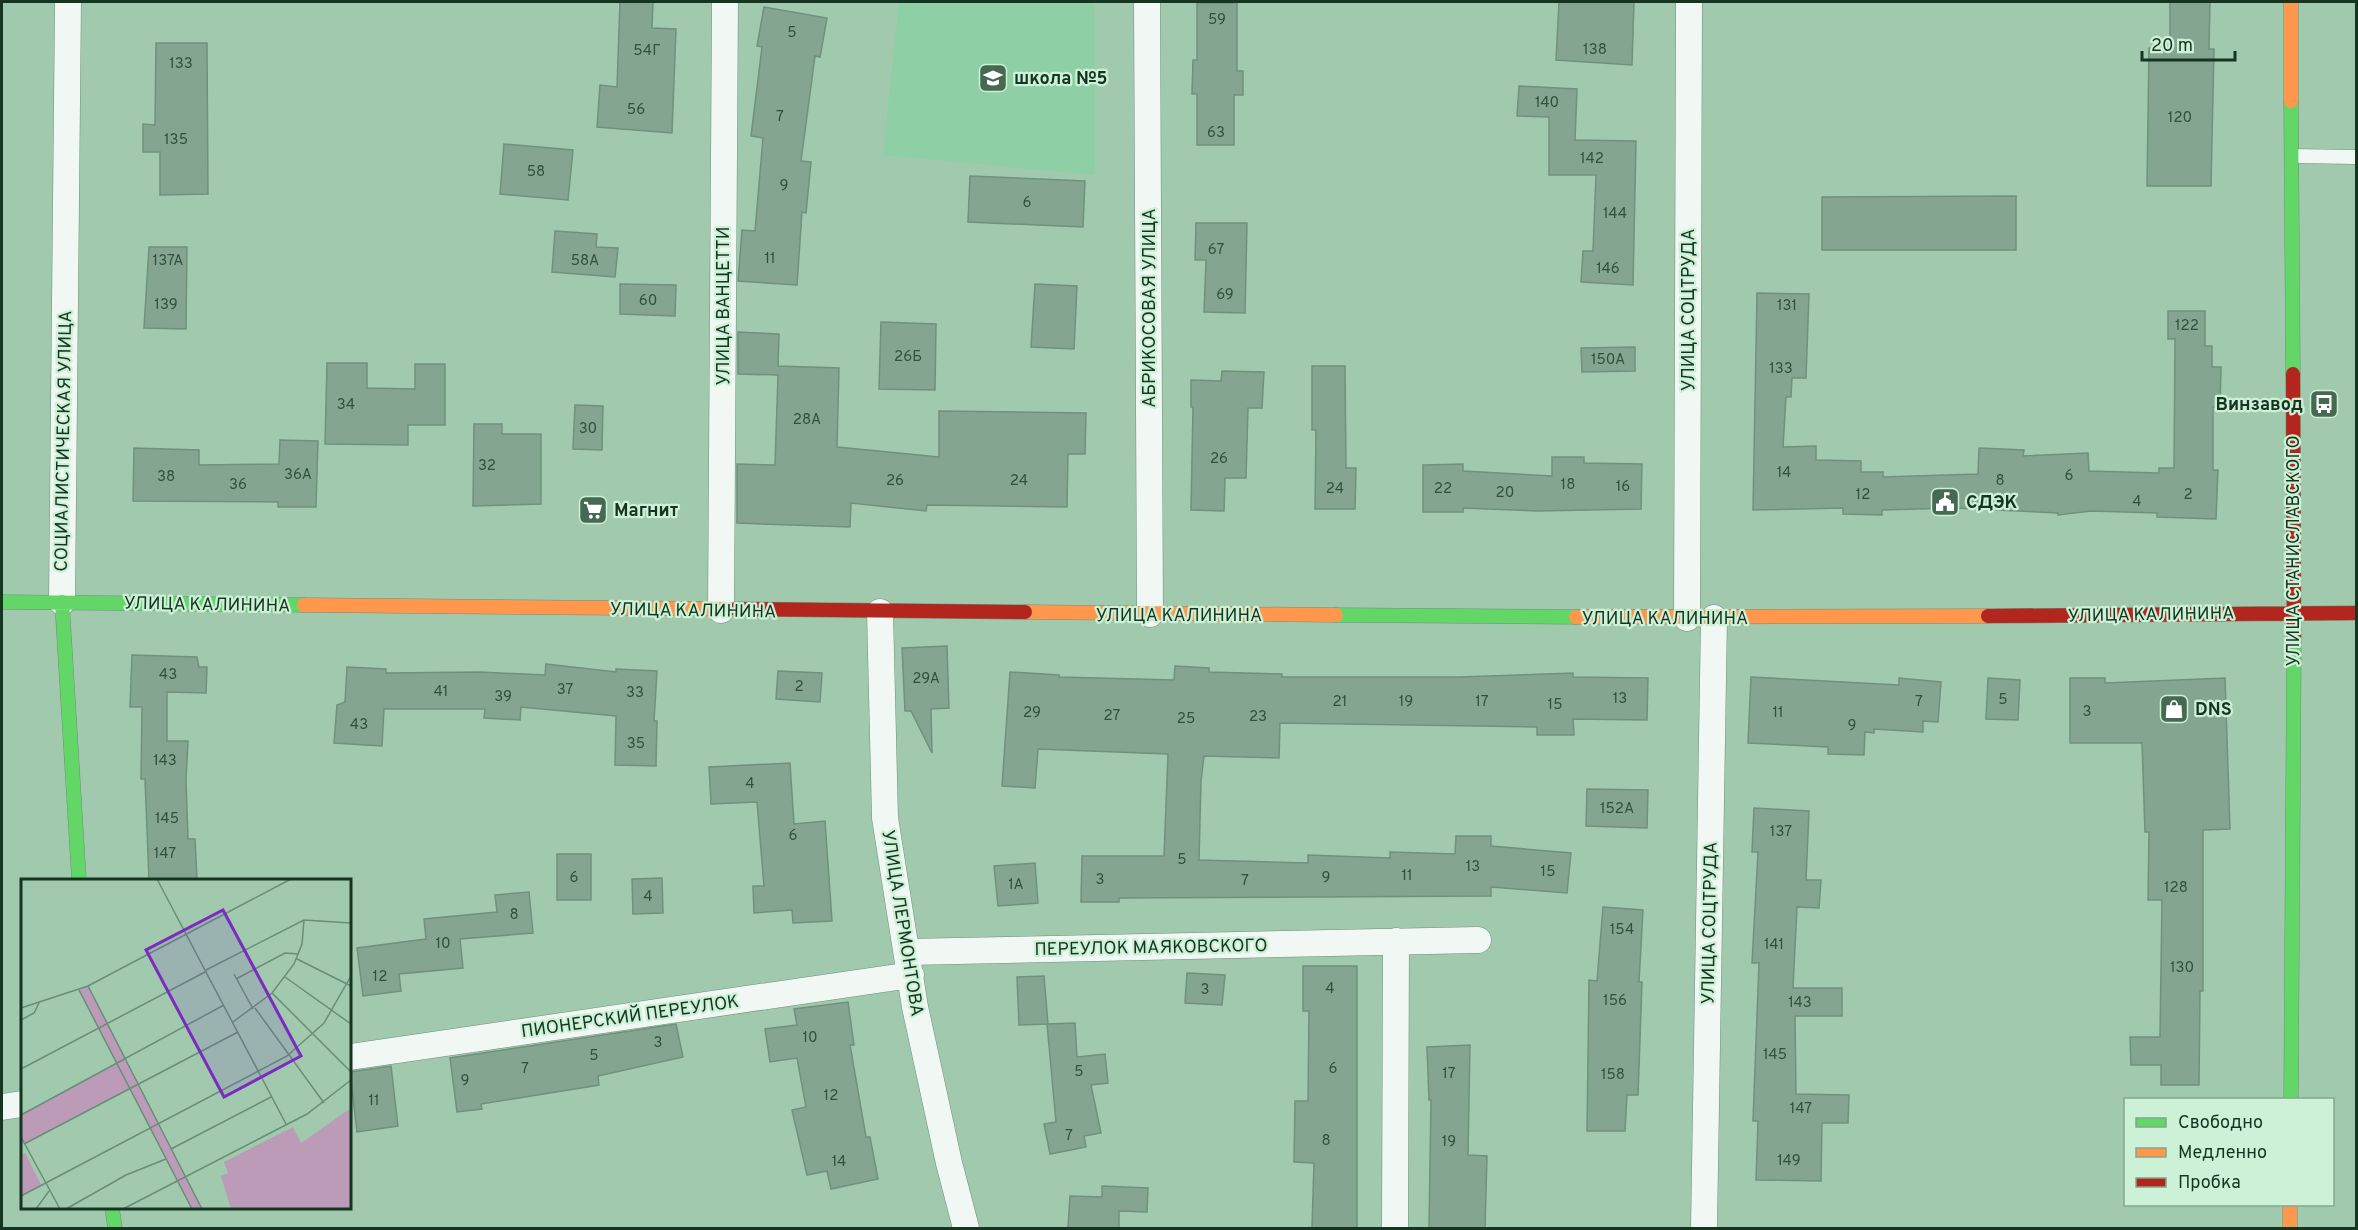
<svg xmlns="http://www.w3.org/2000/svg" width="2358" height="1230" font-family="Overpass,sans-serif">
<style>
.built{fill:#8ecfa5}
.building{fill:#84a58f;stroke:#70917c;stroke-width:1.5}
.lines{fill:none;stroke-linecap:round;stroke-linejoin:round}
.lane-casing{stroke:#6e8f7a;stroke-width:15}
.street-casing{stroke:#6e8f7a;stroke-width:27}
.fast-casing{stroke:#6e8f7a;stroke-width:15}
.slow-casing{stroke:#6e8f7a;stroke-width:15}
.jam-casing{stroke:#6e8f7a;stroke-width:15}
.lane{stroke:#f1f7f3;stroke-width:14}
.street{stroke:#f1f7f3;stroke-width:26}
.fast{stroke:#63d668;stroke-width:14}
.slow{stroke:#ff974d;stroke-width:14}
.jam{stroke:#b3261e;stroke-width:14}
.labels{text-anchor:middle;stroke-width:4.5;stroke-linejoin:round;paint-order:stroke}
.number-label{font-size:15px;fill:#31513c}
.poi-label{font-size:18px;font-weight:bold;fill:#153521;stroke:#cdf1d7;text-anchor:start}
.street-label{font-size:18px;fill:#153521;stroke:#cdf1d7}
.inset-road{fill:none;stroke:#688e76;stroke-width:1.5}
.view{fill:#7b2cbf;fill-opacity:0.15;stroke:#7b2cbf;stroke-width:3}
.inset-edge{fill:none;stroke:#153521;stroke-width:3}
</style>
<rect width="100%" height="100%" fill="#a0c9ae"/>
<path class="built" d="M 899,2 L 1095,2 L 1095,175 L 883,155 Z"/>
<path class="building" d="M 620,2 L 653,2 L 652,28 L 676,29 L 672,133 L 597,127 L 600,85 L 617,87 Z
M 1559,2 L 1634,2 L 1632,65 L 1556,60 Z
M 2170,2 L 2210,2 L 2209,49 L 2214,49 L 2211,186 L 2147,186 L 2149,48 L 2170,48 Z
M 1197,3 L 1237,3 L 1237,71 L 1243,71 L 1243,95 L 1234,95 L 1234,145 L 1197,145 L 1197,94 L 1192,94 L 1193,60 L 1197,60 Z
M 764,7 L 827,18 L 820,57 L 815,56 L 801,161 L 811,162 L 806,213 L 802,212 L 797,285 L 738,281 L 742,230 L 755,231 L 763,138 L 751,136 L 762,47 L 757,46 Z
M 156,43 L 207,43 L 208,194 L 160,195 L 160,152 L 143,152 L 143,124 L 155,125 Z
M 1519,86 L 1577,89 L 1575,140 L 1636,141 L 1633,285 L 1581,282 L 1583,251 L 1593,251 L 1596,175 L 1549,175 L 1549,117 L 1517,116 Z
M 504,144 L 573,150 L 568,200 L 500,194 Z
M 970,176 L 1085,181 L 1083,227 L 968,222 Z
M 2016,196 L 2016,250 L 1822,250 L 1822,197 Z
M 1196,223 L 1247,223 L 1245,313 L 1204,312 L 1206,260 L 1195,260 Z
M 555,231 L 597,234 L 596,247 L 618,248 L 615,277 L 552,272 Z
M 149,247 L 187,247 L 186,329 L 144,328 Z
M 620,284 L 676,285 L 675,316 L 620,314 Z
M 1035,284 L 1077,286 L 1074,349 L 1031,347 Z
M 1757,293 L 1809,294 L 1806,378 L 1792,378 L 1791,397 L 1786,397 L 1783,447 L 1816,446 L 1816,460 L 1861,461 L 1861,472 L 1883,472 L 1883,477 L 1978,474 L 1979,448 L 2024,450 L 2023,456 L 2088,453 L 2089,471 L 2159,473 L 2159,468 L 2174,468 L 2175,339 L 2168,339 L 2168,311 L 2205,311 L 2205,346 L 2212,346 L 2212,367 L 2221,367 L 2220,407 L 2213,407 L 2213,470 L 2218,470 L 2216,519 L 2157,517 L 2157,513 L 2091,511 L 2058,515 L 2058,513 L 1954,508 L 1882,510 L 1882,515 L 1843,514 L 1843,508 L 1753,510 Z
M 881,322 L 936,324 L 935,390 L 879,389 Z
M 738,332 L 779,334 L 778,366 L 839,368 L 837,447 L 939,457 L 939,411 L 1086,413 L 1085,454 L 1068,454 L 1067,507 L 927,505 L 926,511 L 851,503 L 850,527 L 737,523 L 737,464 L 775,465 L 778,375 L 738,374 Z
M 1635,347 L 1635,371 L 1582,372 L 1581,348 Z
M 327,363 L 367,363 L 367,388 L 415,389 L 415,364 L 445,364 L 445,425 L 408,425 L 408,445 L 325,444 Z
M 1312,366 L 1345,366 L 1346,468 L 1356,468 L 1355,509 L 1315,509 L 1316,430 L 1312,430 Z
M 1222,371 L 1264,372 L 1262,408 L 1248,408 L 1246,478 L 1225,478 L 1224,511 L 1191,510 L 1193,407 L 1191,407 L 1191,380 L 1221,381 Z
M 575,405 L 603,406 L 602,450 L 573,449 Z
M 474,424 L 502,424 L 502,434 L 541,434 L 541,504 L 473,506 Z
M 280,440 L 318,441 L 316,507 L 278,507 L 278,502 L 133,501 L 134,448 L 199,450 L 199,465 L 279,464 Z
M 1552,457 L 1584,457 L 1584,463 L 1642,464 L 1641,509 L 1538,511 L 1463,508 L 1463,512 L 1423,512 L 1423,465 L 1463,464 L 1463,471 L 1552,476 Z
M 947,646 L 949,708 L 931,709 L 932,753 L 911,711 L 905,711 L 902,648 Z
M 132,655 L 197,657 L 199,667 L 207,667 L 206,693 L 167,692 L 167,741 L 188,741 L 186,779 L 188,839 L 195,839 L 197,880 L 149,880 L 145,779 L 141,779 L 142,707 L 130,707 Z
M 546,664 L 616,672 L 616,669 L 657,671 L 654,721 L 657,721 L 656,766 L 615,765 L 616,716 L 521,707 L 520,720 L 484,718 L 485,709 L 384,709 L 382,746 L 334,743 L 337,705 L 345,702 L 347,667 L 386,669 L 386,673 L 480,672 L 545,675 Z
M 1175,666 L 1209,668 L 1209,672 L 1282,674 L 1282,677 L 1460,677 L 1573,673 L 1573,677 L 1648,678 L 1647,720 L 1573,719 L 1574,735 L 1537,735 L 1537,727 L 1280,723 L 1279,758 L 1204,756 L 1201,781 L 1199,860 L 1308,863 L 1308,855 L 1390,858 L 1390,852 L 1455,854 L 1456,836 L 1491,836 L 1491,846 L 1571,853 L 1567,893 L 1491,887 L 1491,896 L 1119,898 L 1119,902 L 1081,902 L 1082,856 L 1164,856 L 1168,754 L 1038,749 L 1035,788 L 1002,786 L 1010,672 L 1059,675 L 1059,677 L 1174,680 Z
M 778,671 L 822,673 L 820,702 L 776,699 Z
M 1751,677 L 1899,685 L 1899,678 L 1941,682 L 1938,722 L 1923,721 L 1923,732 L 1874,729 L 1874,733 L 1865,732 L 1864,755 L 1828,754 L 1828,747 L 1748,743 Z
M 1988,678 L 2020,680 L 2018,720 L 1986,719 Z
M 2070,678 L 2105,678 L 2105,683 L 2225,678 L 2230,829 L 2203,830 L 2203,991 L 2200,991 L 2199,1085 L 2161,1085 L 2161,1065 L 2131,1065 L 2130,1037 L 2160,1037 L 2162,900 L 2148,900 L 2149,832 L 2145,832 L 2142,743 L 2070,743 Z
M 790,763 L 794,824 L 825,821 L 832,921 L 793,923 L 792,910 L 754,913 L 753,886 L 764,886 L 757,802 L 711,804 L 709,767 Z
M 1587,789 L 1648,790 L 1647,828 L 1586,826 Z
M 1754,808 L 1809,811 L 1806,880 L 1821,880 L 1819,908 L 1797,907 L 1793,988 L 1842,988 L 1842,1016 L 1795,1016 L 1796,1094 L 1849,1095 L 1848,1123 L 1822,1123 L 1821,1181 L 1756,1180 L 1758,1121 L 1753,1121 L 1759,963 L 1752,963 L 1758,852 L 1752,852 Z
M 557,854 L 591,854 L 591,900 L 557,900 Z
M 1035,863 L 1038,903 L 998,906 L 994,866 Z
M 662,878 L 663,913 L 633,914 L 632,879 Z
M 529,892 L 533,933 L 460,939 L 463,968 L 399,974 L 401,991 L 363,996 L 357,948 L 426,939 L 424,919 L 497,912 L 495,895 Z
M 1603,907 L 1643,910 L 1639,982 L 1642,982 L 1638,1095 L 1627,1095 L 1625,1131 L 1587,1131 L 1589,980 L 1597,981 Z
M 1303,966 L 1357,966 L 1357,1228 L 1312,1228 L 1314,1163 L 1294,1162 L 1295,1101 L 1308,1101 L 1309,1011 L 1303,1011 Z
M 1187,973 L 1225,975 L 1222,1005 L 1185,1003 Z
M 1044,976 L 1048,1024 L 1019,1025 L 1017,977 Z
M 848,1002 L 854,1045 L 850,1045 L 866,1137 L 870,1137 L 878,1179 L 831,1189 L 827,1171 L 807,1175 L 792,1110 L 806,1107 L 797,1058 L 770,1062 L 765,1029 L 797,1025 L 794,1009 Z
M 1075,1023 L 1077,1057 L 1105,1054 L 1108,1083 L 1091,1085 L 1101,1133 L 1084,1136 L 1086,1147 L 1050,1154 L 1044,1124 L 1056,1122 L 1047,1024 Z
M 676,1024 L 683,1057 L 598,1076 L 599,1085 L 481,1104 L 482,1109 L 457,1112 L 450,1058 Z
M 1470,1045 L 1468,1155 L 1487,1156 L 1485,1228 L 1429,1228 L 1431,1100 L 1429,1100 L 1427,1047 Z
M 391,1066 L 398,1126 L 357,1132 L 350,1072 Z
M 1102,1186 L 1148,1188 L 1147,1212 L 1119,1211 L 1119,1228 L 1068,1228 L 1070,1196 L 1102,1197 Z"/>
<g class="lines">
<g class="lane-casing">
<path id="lane" d="M 2292,156 L 2356,157"/>
</g>
<g class="street-casing">
<path id="street" d="M 1147,2 L 1150,614
M 62,602 L 68,2
M 721,610 L 725,2
M 880,612 L 885,818 L 915,1007 L 949,1163 L 966,1228
M 1687,618 L 1689,2
M 907,952 L 1478,940
M 350,1057 L 911,975
M 2,1107 L 22,1104
M 1395,1228 L 1396,941
M 1704,1228 L 1714,618"/>
</g>
<g class="fast-casing">
<path id="fast" d="M 2291,101 L 2293,374
M 2,602 L 304,605
M 62,602 L 79,880
M 1336,615 L 1576,617
M 2291,1100 L 2294,639
M 112,1208 L 115,1228"/>
</g>
<g class="slow-casing">
<path id="slow" d="M 2291,2 L 2291,101
M 304,605 L 736,609
M 1025,612 L 1336,615
M 1576,617 L 1988,616
M 2290,1204 L 2290,1228"/>
</g>
<g class="jam-casing">
<path id="jam" d="M 2293,374 L 2294,639
M 736,609 L 1025,612
M 1988,616 L 2356,613"/>
</g>
<use href="#lane" class="lane"/>
<use href="#street" class="street"/>
<use href="#fast" class="fast"/>
<use href="#slow" class="slow"/>
<use href="#jam" class="jam"/>
</g>
<defs>
<g id="school-square" transform="scale(1.5)"><rect x="-9" y="-9" width="18" height="18" rx="4" fill="#466952" stroke="#cdf1d7"/><path d="M0-5L7-2L0 1L-7-2ZM-4 1L0 2.5L4 1V4Q0 6-4 4Z" fill="#fff"/></g>
<g id="bus-square" transform="scale(1.5)"><rect x="-9" y="-9" width="18" height="18" rx="4" fill="#466952" stroke="#cdf1d7"/><path d="M-5-6H5V4H4V6H2V4H-2V6H-4V4H-5ZM-3.5-4V0h7V-4ZM-3.5 1.2v1.5H-2V1.2ZM2 1.2v1.5H3.5V1.2Z" fill="#fff"/></g>
<g id="civic-square" transform="scale(1.5)"><rect x="-9" y="-9" width="18" height="18" rx="4" fill="#466952" stroke="#cdf1d7"/><path d="M-.6-6.5H3V-4.5H.6V-3L4-1V1h2V6H-6V1h2V-1L-.6-3ZM-1.2 2.5V6h2.4V2.5Z" fill="#fff"/></g>
<g id="supermarket-square" transform="scale(1.5)"><rect x="-9" y="-9" width="18" height="18" rx="4" fill="#466952" stroke="#cdf1d7"/><path d="M-6-5.5h2.5l.6 2H6L4.5 2H-2.5L-4.4-4H-6ZM-1.5 3.2a1.3 1.3 0 1 0 .1 0ZM3 3.2a1.3 1.3 0 1 0 .1 0Z" fill="#fff"/></g>
<g id="shop-square" transform="scale(1.5)"><rect x="-9" y="-9" width="18" height="18" rx="4" fill="#466952" stroke="#cdf1d7"/><path d="M-5-2.5h2.3a2.7 3.5 0 0 1 5.4 0H5L5.5 6h-11ZM-1.5-2.5h3a1.5 2.3 0 0 0-3 0Z" fill="#fff"/></g>
</defs>
<g fill-rule="evenodd">
<use href="#school-square" x="993" y="78"/>
<use href="#bus-square" x="2324" y="404"/>
<use href="#civic-square" x="1945" y="502"/>
<use href="#supermarket-square" x="593" y="510"/>
<use href="#shop-square" x="2174" y="709"/>
</g>
<g class="labels">
<g class="number-label">
<text x="1217" y="24">59</text>
<text x="792" y="37">5</text>
<text x="1595" y="54">138</text>
<text x="647" y="55">54Г</text>
<text x="181" y="68">133</text>
<text x="1547" y="107">140</text>
<text x="636" y="114">56</text>
<text x="780" y="121">7</text>
<text x="2180" y="122">120</text>
<text x="1216" y="137">63</text>
<text x="176" y="144">135</text>
<text x="1592" y="163">142</text>
<text x="536" y="176">58</text>
<text x="784" y="190">9</text>
<text x="1027" y="207">6</text>
<text x="1615" y="218">144</text>
<text x="1216" y="254">67</text>
<text x="770" y="263">11</text>
<text x="168" y="265">137А</text>
<text x="585" y="265">58А</text>
<text x="1608" y="273">146</text>
<text x="1225" y="299">69</text>
<text x="648" y="305">60</text>
<text x="166" y="309">139</text>
<text x="1787" y="310">131</text>
<text x="2187" y="330">122</text>
<text x="908" y="361">26Б</text>
<text x="1608" y="364">150А</text>
<text x="1781" y="373">133</text>
<text x="346" y="409">34</text>
<text x="807" y="424">28А</text>
<text x="588" y="433">30</text>
<text x="1219" y="463">26</text>
<text x="487" y="470">32</text>
<text x="1784" y="477">14</text>
<text x="298" y="479">36А</text>
<text x="2069" y="480">6</text>
<text x="166" y="481">38</text>
<text x="895" y="485">26</text>
<text x="1019" y="485">24</text>
<text x="2000" y="485">8</text>
<text x="238" y="489">36</text>
<text x="1568" y="489">18</text>
<text x="1623" y="491">16</text>
<text x="1335" y="493">24</text>
<text x="1443" y="493">22</text>
<text x="1505" y="497">20</text>
<text x="1863" y="499">12</text>
<text x="2188" y="499">2</text>
<text x="2137" y="506">4</text>
<text x="168" y="679">43</text>
<text x="926" y="683">29А</text>
<text x="799" y="691">2</text>
<text x="565" y="694">37</text>
<text x="441" y="696">41</text>
<text x="635" y="697">33</text>
<text x="503" y="701">39</text>
<text x="1620" y="703">13</text>
<text x="2003" y="704">5</text>
<text x="1340" y="706">21</text>
<text x="1406" y="706">19</text>
<text x="1482" y="706">17</text>
<text x="1919" y="706">7</text>
<text x="1555" y="709">15</text>
<text x="2087" y="716">3</text>
<text x="1032" y="717">29</text>
<text x="1778" y="717">11</text>
<text x="1112" y="720">27</text>
<text x="1258" y="721">23</text>
<text x="1186" y="723">25</text>
<text x="359" y="729">43</text>
<text x="1852" y="730">9</text>
<text x="636" y="748">35</text>
<text x="165" y="765">143</text>
<text x="750" y="788">4</text>
<text x="1617" y="813">152А</text>
<text x="167" y="823">145</text>
<text x="1781" y="836">137</text>
<text x="793" y="840">6</text>
<text x="165" y="858">147</text>
<text x="1182" y="864">5</text>
<text x="1473" y="871">13</text>
<text x="1548" y="876">15</text>
<text x="1407" y="880">11</text>
<text x="574" y="882">6</text>
<text x="1326" y="882">9</text>
<text x="1100" y="884">3</text>
<text x="1245" y="885">7</text>
<text x="1016" y="889">1А</text>
<text x="2176" y="892">128</text>
<text x="648" y="901">4</text>
<text x="514" y="919">8</text>
<text x="1622" y="934">154</text>
<text x="443" y="948">10</text>
<text x="1774" y="949">141</text>
<text x="2182" y="972">130</text>
<text x="380" y="981">12</text>
<text x="1330" y="993">4</text>
<text x="1205" y="994">3</text>
<text x="1615" y="1005">156</text>
<text x="1800" y="1007">143</text>
<text x="810" y="1042">10</text>
<text x="658" y="1047">3</text>
<text x="1775" y="1059">145</text>
<text x="594" y="1060">5</text>
<text x="525" y="1073">7</text>
<text x="1333" y="1073">6</text>
<text x="1079" y="1076">5</text>
<text x="1449" y="1078">17</text>
<text x="1613" y="1079">158</text>
<text x="465" y="1085">9</text>
<text x="831" y="1100">12</text>
<text x="374" y="1105">11</text>
<text x="1801" y="1113">147</text>
<text x="1069" y="1140">7</text>
<text x="1326" y="1145">8</text>
<text x="1449" y="1146">19</text>
<text x="1789" y="1165">149</text>
<text x="839" y="1166">14</text>
</g>
<g class="poi-label">
<text x="1014" y="84">школа №5</text>
<text x="2303" y="410" text-anchor="end">Винзавод</text>
<text x="1966" y="508">СДЭК</text>
<text x="614" y="516">Магнит</text>
<text x="2195" y="715">DNS</text>
</g>
<g class="street-label">
<text transform="translate(723 306) rotate(-90)" y="6">УЛИЦА ВАНЦЕТТИ</text>
<text transform="translate(1149 308) rotate(-90)" y="6">АБРИКОСОВАЯ УЛИЦА</text>
<text transform="translate(1688 310) rotate(-90)" y="6">УЛИЦА СОЦТРУДА</text>
<text transform="translate(63 441) rotate(-89)" y="6">СОЦИАЛИСТИЧЕСКАЯ УЛИЦА</text>
<text transform="translate(2293 551) rotate(-90)" y="6">УЛИЦА СТАНИСЛАВСКОГО</text>
<text transform="translate(207 604) rotate(1)" y="6">УЛИЦА КАЛИНИНА</text>
<text transform="translate(693 610) rotate(1)" y="6">УЛИЦА КАЛИНИНА</text>
<text transform="translate(2151 614) rotate(-1)" y="6">УЛИЦА КАЛИНИНА</text>
<text x="1179" y="621">УЛИЦА КАЛИНИНА</text>
<text x="1665" y="624">УЛИЦА КАЛИНИНА</text>
<text transform="translate(903 923) rotate(81)" y="6">УЛИЦА ЛЕРМОНТОВА</text>
<text transform="translate(1709 923) rotate(-89)" y="6">УЛИЦА СОЦТРУДА</text>
<text transform="translate(1151 947) rotate(-1)" y="6">ПЕРЕУЛОК МАЯКОВСКОГО</text>
<text transform="translate(630 1016) rotate(-8)" y="6">ПИОНЕРСКИЙ ПЕРЕУЛОК</text>
</g>
</g>
<g transform="translate(21 879)">
<rect width="330" height="330" fill="#a0c9ae"/>
<path d="M 67,107 L 181,330 L 171,330 L 109,210 L 3,265 L 0,258 L 0,236 L 96,184 L 58,111 ZM 330,229 L 330,330 L 210,330 L 200,297 L 207,294 L 203,283 L 272,248 L 280,264 ZM 4,274 L 21,307 L 0,316 L 0,276 Z" fill="#bb9bb8"/>
<path class="inset-road" d="M 136,0 L 265,245M 276,80 L 330,107M 185,91 L 283,41 L 330,44M 213,95 L 232,130M 264,98 L 330,145M 215,100 L 264,74 L 278,75M 67,107 L 181,330M 58,111 L 171,330M 251,114 L 330,193M 0,129 L 67,107 L 270,0M 234,129 L 303,224M 0,141 L 13,134 L 18,124M 212,143 L 251,114 L 273,85 L 281,65 L 283,41M 0,190 L 184,93M 0,236 L 203,126M 0,258 L 39,330M 3,265 L 217,153M 150,270 L 250,218M 0,317 L 266,177 L 303,144 L 330,97M 15,330 L 28,312M 45,330 L 105,296 L 145,280M 102,330 L 286,235 L 330,201"/>
<path class="view" d="M 202,31 L 280,177 L 203,218 L 125,71 Z"/>
<rect width="330" height="330" class="inset-edge"/>
</g>
<rect width="2358" height="1230" fill="none" stroke="#153521" stroke-width="6"/>
<rect x="2124" y="1098" width="210" height="108" fill="#cdf1d7" stroke="#83a68e" stroke-width="1.5"/>
<rect x="2136" y="1118" width="30" height="9" fill="#63d668" stroke="#83a68e" stroke-width="1.5"/>
<text x="2178" y="1128" font-size="18" fill="#153521">Свободно</text>
<rect x="2136" y="1148" width="30" height="9" fill="#ff974d" stroke="#83a68e" stroke-width="1.5"/>
<text x="2178" y="1158" font-size="18" fill="#153521">Медленно</text>
<rect x="2136" y="1178" width="30" height="9" fill="#b3261e" stroke="#83a68e" stroke-width="1.5"/>
<text x="2178" y="1188" font-size="18" fill="#153521">Пробка</text>
<path d="M2142 51v9h93v-9" fill="none" stroke="#153521" stroke-width="3"/>
<text x="2151" y="51" font-size="18" fill="#153521" stroke="#cdf1d7" stroke-width="4.5" paint-order="stroke">20 m</text>
</svg>
